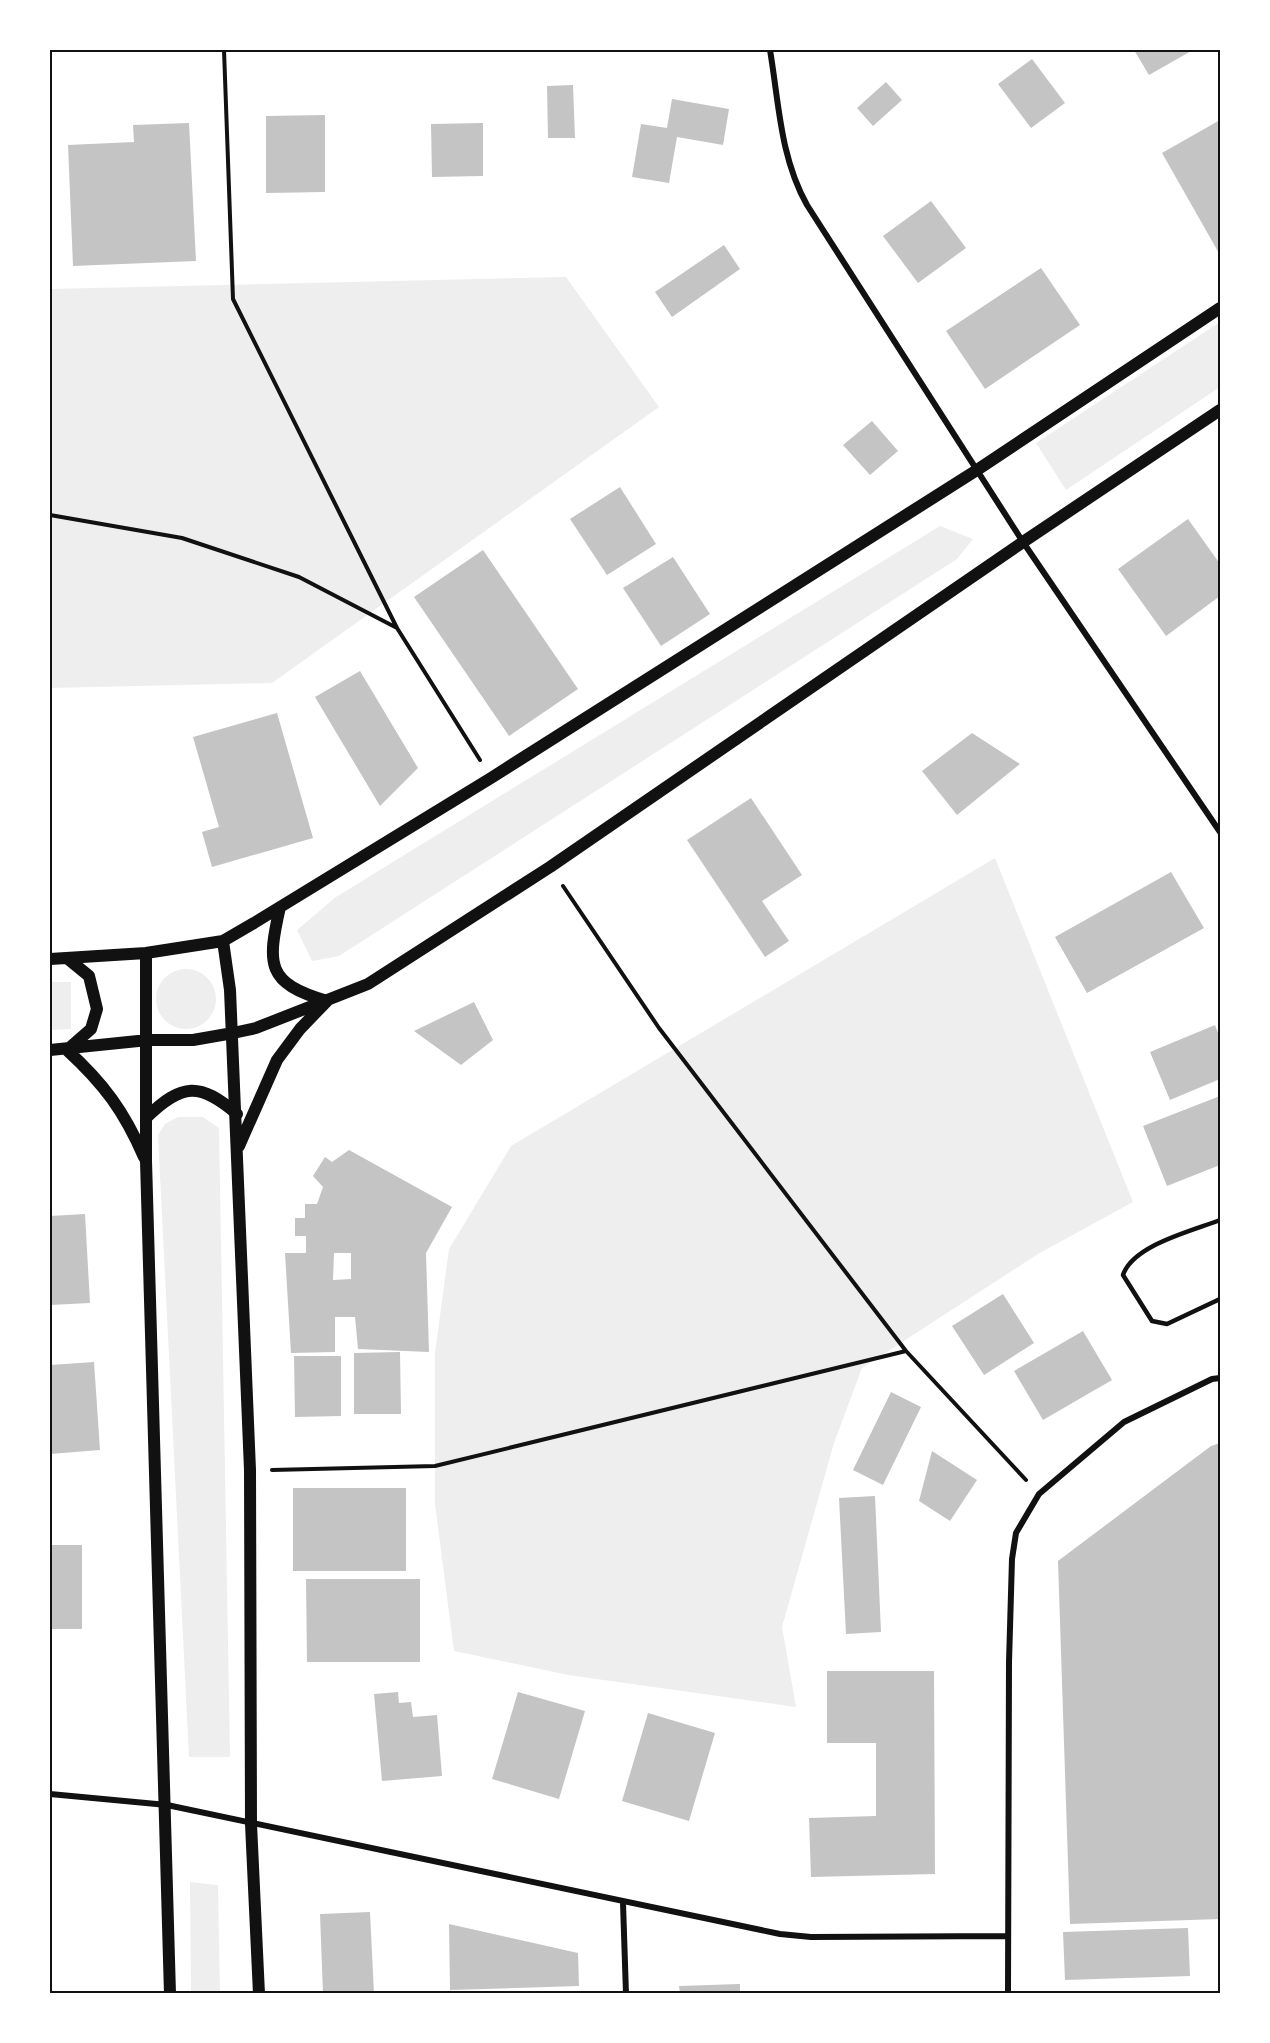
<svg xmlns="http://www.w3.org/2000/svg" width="1270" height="2043" font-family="Ubuntu,sans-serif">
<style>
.green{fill:#eee}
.building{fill:#c4c4c4;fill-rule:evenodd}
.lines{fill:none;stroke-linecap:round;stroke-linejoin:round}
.path{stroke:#111;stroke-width:4}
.service{stroke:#111;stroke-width:4.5}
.minor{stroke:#111;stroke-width:6}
.secondary{stroke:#111;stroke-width:12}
.neatline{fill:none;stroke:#111;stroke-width:2}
</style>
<rect width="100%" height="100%" fill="#fff"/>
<path class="green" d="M 566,277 L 659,407 L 272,683 L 50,688 L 50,289 Z
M 1220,322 L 1220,387 L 1066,490 L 1036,443 Z
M 940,526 L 973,539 L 957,559 L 339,956 L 312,961 L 297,930 L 336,897 Z
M 995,858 L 1133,1202 L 1038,1254 L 862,1368 L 834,1443 L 782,1627 L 796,1707 L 568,1675 L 454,1651 L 435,1504 L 435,1353 L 449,1249 L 511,1146 Z
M156 999a30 30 0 1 1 60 0a30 30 0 1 1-60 0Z
M 50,982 L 71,982 L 71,1029 L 50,1030 Z
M 178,1117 L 203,1117 L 219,1128 L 230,1757 L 189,1757 L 158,1135 L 165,1124 Z
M 190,1882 L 218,1885 L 220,1993 L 191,1993 Z"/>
<path class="building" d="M 1134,50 L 1193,50 L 1149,75 Z
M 1032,59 L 1065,103 L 1031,128 L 998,84 Z
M 886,82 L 902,100 L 873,126 L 857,108 Z
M 573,85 L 575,138 L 548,138 L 547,86 Z
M 672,99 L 729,109 L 723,145 L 677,137 L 669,183 L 632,177 L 641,124 L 667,128 Z
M 325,115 L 325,192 L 266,193 L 266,116 Z
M 1220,120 L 1220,255 L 1162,153 Z
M 189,123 L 196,261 L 73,266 L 68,145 L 134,142 L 133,125 Z
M 483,123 L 483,176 L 432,177 L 431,124 Z
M 931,201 L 966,248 L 918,283 L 883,236 Z
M 724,245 L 740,269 L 672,317 L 655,292 Z
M 1041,268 L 1080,325 L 985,389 L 946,331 Z
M 872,421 L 898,451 L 870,475 L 843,445 Z
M 620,487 L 656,544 L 607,575 L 570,519 Z
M 1188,519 L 1220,564 L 1220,596 L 1166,636 L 1118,569 Z
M 483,550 L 578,689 L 509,736 L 414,597 Z
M 673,557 L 710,614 L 661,646 L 623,588 Z
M 360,671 L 418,768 L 380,806 L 315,697 Z
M 277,713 L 313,838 L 212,867 L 202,832 L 219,827 L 193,737 Z
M 972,733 L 1020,764 L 957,815 L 922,771 Z
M 751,798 L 802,875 L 762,901 L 789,941 L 765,957 L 687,840 Z
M 1171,872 L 1204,928 L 1087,993 L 1055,937 Z
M 474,1002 L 493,1040 L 461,1065 L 414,1031 Z
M 1215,1025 L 1220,1038 L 1220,1079 L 1170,1100 L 1150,1052 Z
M 1220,1096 L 1220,1165 L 1167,1186 L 1143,1126 Z
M 349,1150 L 452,1207 L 426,1253 L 429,1352 L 358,1349 L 355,1317 L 335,1317 L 335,1352 L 291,1353 L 285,1253 L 306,1253 L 306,1236 L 295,1236 L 295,1218 L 305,1218 L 305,1204 L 317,1204 L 323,1187 L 313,1176 L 325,1157 L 332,1162 ZM 334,1253 L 351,1253 L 351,1279 L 333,1280 Z
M 85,1214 L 90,1303 L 50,1305 L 50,1216 Z
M 1003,1294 L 1034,1343 L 984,1375 L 952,1326 Z
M 1083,1331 L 1112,1380 L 1043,1420 L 1014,1371 Z
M 400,1352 L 401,1414 L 354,1414 L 354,1353 Z
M 294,1356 L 341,1356 L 341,1416 L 295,1417 Z
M 94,1362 L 100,1450 L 50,1454 L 50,1365 Z
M 891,1392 L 921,1407 L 883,1485 L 853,1470 Z
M 1220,1443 L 1220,1919 L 1070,1924 L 1058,1561 L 1211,1446 Z
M 932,1451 L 977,1480 L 950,1521 L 919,1501 Z
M 293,1488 L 406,1488 L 406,1571 L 293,1571 Z
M 875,1496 L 881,1632 L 846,1634 L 839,1498 Z
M 50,1545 L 82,1545 L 82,1629 L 50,1629 Z
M 306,1579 L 420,1579 L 420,1662 L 307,1662 Z
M 827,1671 L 934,1671 L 935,1874 L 811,1877 L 809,1818 L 876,1816 L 876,1743 L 827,1743 Z
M 398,1692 L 399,1703 L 411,1702 L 413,1717 L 437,1715 L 442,1776 L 382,1781 L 374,1694 Z
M 518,1692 L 585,1711 L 559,1799 L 492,1779 Z
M 648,1713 L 715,1733 L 689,1821 L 622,1801 Z
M 370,1912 L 374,1994 L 323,1994 L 320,1914 Z
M 449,1924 L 578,1953 L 579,1986 L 450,1990 Z
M 1188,1928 L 1190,1976 L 1065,1980 L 1063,1932 Z
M 740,1984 L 740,1994 L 680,1994 L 679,1986 Z"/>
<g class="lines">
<path class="path" d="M 224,50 L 233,299 L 397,628 L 480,760
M 50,515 L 182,538 L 299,577 L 397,628
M 563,886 L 659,1028 L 906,1351 L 1026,1480
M 272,1470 L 435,1466 L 906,1351"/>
<path class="service" d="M 1220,1220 C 1192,1231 1133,1245 1123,1275 L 1152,1321 L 1167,1324 L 1220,1299"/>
<path class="minor" d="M 770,50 C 779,103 780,157 807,205 L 1023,542 L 1220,832
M 50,1794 L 167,1805 L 780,1934 L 811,1937 L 1008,1936
M 623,1903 L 626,1994
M 1008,1994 L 1009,1662 L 1012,1559 L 1016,1533 L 1039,1494 L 1124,1422 L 1212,1379 L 1220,1378"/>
<path class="secondary" d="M 223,941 L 230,990 L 250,1470 L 251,1824 L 259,1994
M 146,953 L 146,1161 L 170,1994
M 67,958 L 89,976 L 97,1009 L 91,1029 L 67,1050 C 104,1084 124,1111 144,1157
M 50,959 L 146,953 L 223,941 L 254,923 L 491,778 L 977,470 L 1220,308
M 50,1050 L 148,1040 L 193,1040 L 233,1033 L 256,1028 L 368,984 L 550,867 L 1023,542 L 1220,410
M 147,1117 C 182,1083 200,1082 237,1114
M 239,1146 L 277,1060 L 300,1029 L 327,1001 C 266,983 267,965 280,907"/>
</g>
<rect width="1270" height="2043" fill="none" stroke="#ffffff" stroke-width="102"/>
<rect x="51" y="51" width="1168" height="1941" class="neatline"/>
</svg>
